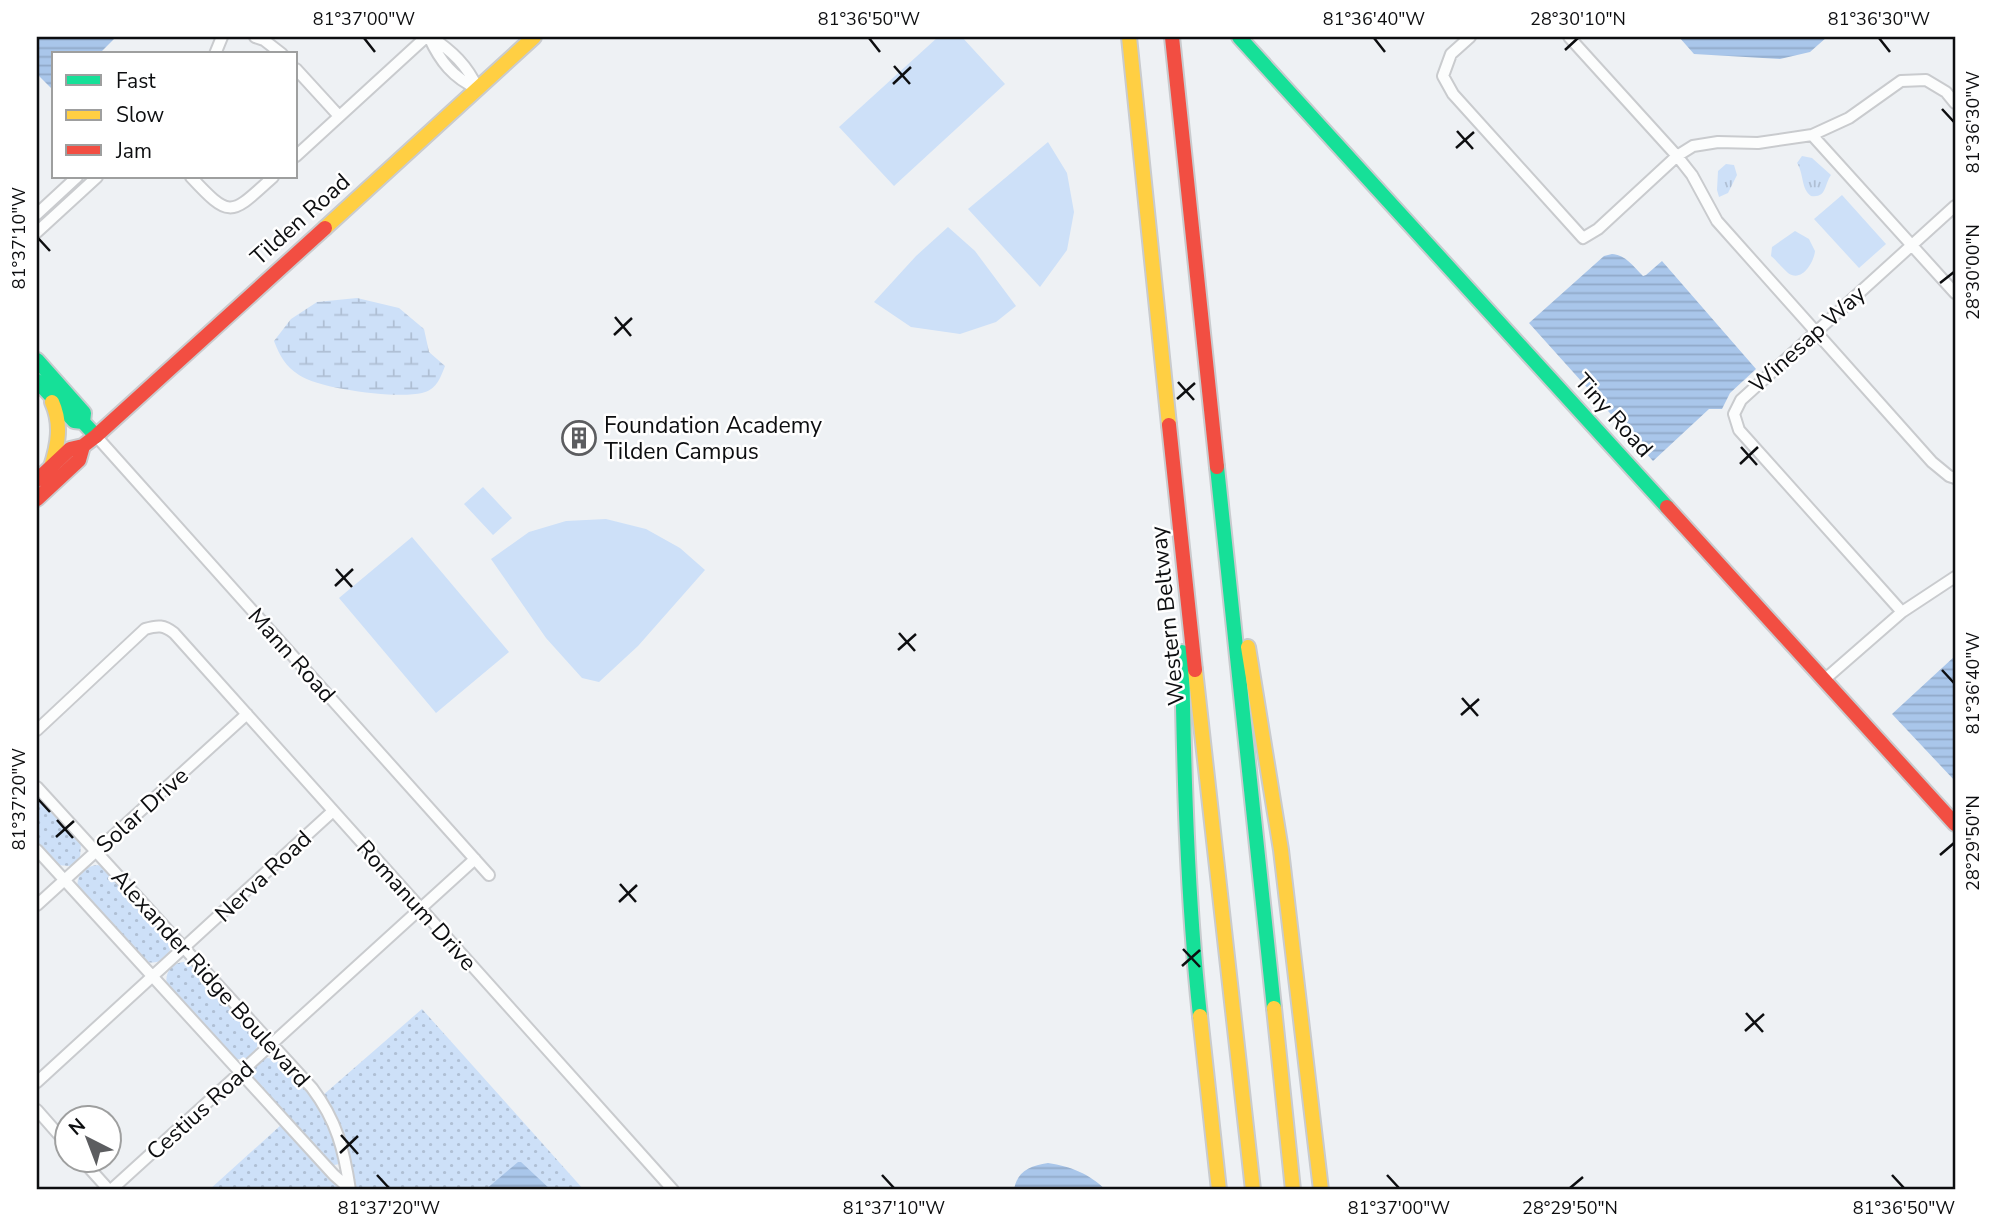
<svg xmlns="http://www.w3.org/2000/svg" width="1992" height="1227" font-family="'Nunito Sans',sans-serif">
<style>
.grass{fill:url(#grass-dots)}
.wetland{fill:url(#wetland-marsh)}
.park{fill:url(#park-tufts)}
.pitch{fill:#cde0f8}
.water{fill:url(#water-rules)}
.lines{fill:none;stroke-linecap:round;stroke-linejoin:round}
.street-casing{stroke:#c9cbce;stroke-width:14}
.fast-casing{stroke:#c9cbce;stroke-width:18}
.slow-casing{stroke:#c9cbce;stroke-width:18}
.jam-casing{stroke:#c9cbce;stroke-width:18}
.street{stroke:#fcfdfd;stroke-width:10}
.fast{stroke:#16e098;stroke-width:14}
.slow{stroke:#ffcf43;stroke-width:14}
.jam{stroke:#f24e42;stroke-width:14}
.ticks{fill:none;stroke:#0d0e10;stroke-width:2.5}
.labels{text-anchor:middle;stroke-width:5;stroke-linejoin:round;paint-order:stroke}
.street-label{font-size:23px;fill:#0d0e10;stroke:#fff}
.poi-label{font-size:23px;fill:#0d0e10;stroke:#fff;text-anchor:start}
.neatline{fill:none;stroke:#0d0e10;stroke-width:2.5}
.ticks-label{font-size:18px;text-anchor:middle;fill:#0d0e10}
</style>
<defs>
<pattern id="grass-dots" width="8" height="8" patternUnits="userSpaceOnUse" patternTransform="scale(1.75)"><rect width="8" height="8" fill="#cde0f8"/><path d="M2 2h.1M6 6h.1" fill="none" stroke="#afbfd4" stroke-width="1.8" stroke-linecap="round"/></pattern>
<pattern id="wetland-marsh" width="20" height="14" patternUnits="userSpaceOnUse" patternTransform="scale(1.75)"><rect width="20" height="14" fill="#cde0f8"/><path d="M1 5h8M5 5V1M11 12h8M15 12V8" fill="none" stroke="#afbfd4"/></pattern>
<pattern id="park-tufts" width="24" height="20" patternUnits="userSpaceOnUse" patternTransform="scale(1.75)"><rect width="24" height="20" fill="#cde0f8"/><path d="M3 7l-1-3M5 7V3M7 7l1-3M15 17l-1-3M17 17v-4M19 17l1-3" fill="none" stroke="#afbfd4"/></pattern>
<pattern id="water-rules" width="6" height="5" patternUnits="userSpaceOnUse" patternTransform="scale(1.75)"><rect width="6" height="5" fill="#a9c6ea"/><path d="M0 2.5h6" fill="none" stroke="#90a9c8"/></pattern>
</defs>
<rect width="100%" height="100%" fill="#eef1f4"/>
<path class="grass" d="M 37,793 L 81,843 L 80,858 L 70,866 L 56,865 L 37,844 Z
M 98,865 L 107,870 L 167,936 L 170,950 C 164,961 156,965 144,961 L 78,889 C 75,875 85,866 98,865 Z
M 186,962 L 194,966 L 255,1033 L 258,1044 C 254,1056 245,1062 233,1058 L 167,986 C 164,972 172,962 186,962 Z
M 422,1009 L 584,1190 L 356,1190 L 344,1136 L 322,1096 Z
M 267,1058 L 280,1060 L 317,1102 L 331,1127 L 340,1161 L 339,1164 L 330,1166 L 254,1082 C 251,1071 256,1062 267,1058 Z
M 281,1125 L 341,1190 L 209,1190 Z"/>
<path class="wetland" d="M 357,298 L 399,308 L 424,329 L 429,352 L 445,366 C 440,379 436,390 422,393 C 397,399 319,389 299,375 C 285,366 280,356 274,341 L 291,319 L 317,302 Z"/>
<path class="park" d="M 1802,156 L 1812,158 L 1831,175 C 1824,185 1827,198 1811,196 C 1801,189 1804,174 1797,163 Z
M 1726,164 L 1734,165 L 1737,175 L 1728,193 L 1719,197 L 1717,190 L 1718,171 Z"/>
<path class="pitch" d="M 938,37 L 962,37 L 1005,84 L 894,186 L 839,127 Z
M 1048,142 L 1067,173 L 1074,212 L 1067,250 L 1040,287 L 968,209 Z
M 1842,195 L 1886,244 L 1859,268 L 1814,219 Z
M 948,227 L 975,251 L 1016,306 L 996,322 L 960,334 L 911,327 L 874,302 L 916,256 Z
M 1795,231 L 1809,239 L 1815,251 C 1814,262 1802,283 1788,273 C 1782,268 1777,261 1771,256 L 1772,247 Z
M 483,487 L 512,518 L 493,535 L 464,504 Z
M 606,519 L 646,529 L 680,548 L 705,570 L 638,646 L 599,682 L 582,678 L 546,638 L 491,559 L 529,532 L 566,521 Z
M 412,537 L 509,652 L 436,713 L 339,598 Z"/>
<path class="water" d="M 37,37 L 116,37 L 99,54 L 54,54 L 54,91 L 37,74 Z
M 1679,37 L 1827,37 L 1810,52 L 1780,59 L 1694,54 Z
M 1612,254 C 1626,255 1633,266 1643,276 L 1646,275 L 1662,261 L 1756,369 L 1730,393 L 1722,409 L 1709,409 L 1653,461 L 1529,323 L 1604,256 Z
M 1955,656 L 1955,781 L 1892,714 Z
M 518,1162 L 521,1162 L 551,1190 L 485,1190 Z
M 1048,1163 C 1072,1167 1088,1173 1106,1190 L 1014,1190 C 1017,1171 1030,1166 1048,1163 Z"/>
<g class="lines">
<g class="street-casing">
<path id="street" d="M 255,37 L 264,40 L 282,54
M 429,37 C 440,61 453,78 478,89
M 431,37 C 452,51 467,65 478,89
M 1470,37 L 1451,54 L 1443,76 L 1453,94 L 1583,238 L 1598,229 L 1677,156 L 1693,146 L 1718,142 L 1758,143 L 1812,135 L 1849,118 L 1901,81 L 1926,80 L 1946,92 L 1955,103
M 1569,37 L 1677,156 L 1692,175 L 1717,221 L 1932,462 L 1949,476 L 1955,478
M 215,54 L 222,37
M 296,69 L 339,116
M 1812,135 L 1955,293
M 296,156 L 426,37
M 191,177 C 231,220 231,215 273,177
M 37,214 L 77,177
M 37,232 L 97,177
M 96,436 L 489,875
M 1902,612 L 1739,430 L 1734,414 L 1741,400 L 1955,206
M 1824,680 L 1902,612 L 1955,577
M 37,730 L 145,629 C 158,625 164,625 174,633 L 673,1190
M 37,787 L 312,1088 C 337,1121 344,1150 350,1190
M 37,850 L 334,1175 L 350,1189
M 37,905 L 247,714
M 37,1082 L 333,811
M 37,1110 L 66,1143
M 82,1160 L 109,1190
M 111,1190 L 475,859"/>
</g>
<g class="fast-casing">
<path id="fast" d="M 1239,37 L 1667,507
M 37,360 L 84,413 L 83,422
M 37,381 L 74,421 L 83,422 L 96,436
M 1217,467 L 1274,1008
M 1182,652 C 1184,774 1187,895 1200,1016"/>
</g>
<g class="slow-casing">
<path id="slow" d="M 1129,37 L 1169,425
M 325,228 L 534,37
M 51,467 C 58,445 62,424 52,402
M 1248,647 L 1281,850 L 1321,1190
M 1195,670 L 1253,1190
M 1274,1008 L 1293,1190
M 1200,1016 L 1219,1190"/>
</g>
<g class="jam-casing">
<path id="jam" d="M 1172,37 L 1217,467
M 1169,425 L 1195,670
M 37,480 L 70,449 L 83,446 L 96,436 L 325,228
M 37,499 L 79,460 L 83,446
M 1667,507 L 1955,824"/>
</g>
<use href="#street" class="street"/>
<use href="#fast" class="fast"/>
<use href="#slow" class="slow"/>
<use href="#jam" class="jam"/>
</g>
<path class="ticks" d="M 364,38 L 375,52M 869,38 L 880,52M 1374,38 L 1385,52M 1879,38 L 1890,52M 1565,50 L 1578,38M 894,66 L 910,84M 893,84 L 911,67M 1942,109 L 1954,122M 1457,131 L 1473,149M 1456,148 L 1474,132M 38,238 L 50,251M 1940,283 L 1954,272M 615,317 L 631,336M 614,335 L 632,318M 1178,382 L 1194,400M 1177,399 L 1195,383M 1741,447 L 1757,465M 1740,464 L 1758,447M 336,569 L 352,587M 335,586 L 353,569M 899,633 L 915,651M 898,650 L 916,634M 1942,670 L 1954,683M 1462,698 L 1478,716M 1461,715 L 1479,699M 38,799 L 50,812M 57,820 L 73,838M 56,837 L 74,821M 1940,855 L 1954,843M 620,884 L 636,902M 619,902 L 637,885M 1183,949 L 1200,967M 1182,966 L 1200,950M 1746,1013 L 1763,1032M 1745,1031 L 1764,1014M 341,1135 L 358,1154M 340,1153 L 358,1136M 377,1175 L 389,1188M 882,1175 L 894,1188M 1387,1175 L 1399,1188M 1892,1175 L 1904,1188M 1570,1188 L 1583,1177"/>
<defs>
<g id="building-ring" transform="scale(1.75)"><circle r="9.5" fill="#fff" stroke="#5c5d60" stroke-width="1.5"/><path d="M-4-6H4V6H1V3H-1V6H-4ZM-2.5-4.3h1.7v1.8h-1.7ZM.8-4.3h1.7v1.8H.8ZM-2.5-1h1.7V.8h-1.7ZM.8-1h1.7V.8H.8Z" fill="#5c5d60"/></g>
</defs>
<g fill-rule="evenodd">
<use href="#building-ring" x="579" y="438"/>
</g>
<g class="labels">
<g class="street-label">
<text transform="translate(300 219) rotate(-42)" y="8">Tilden Road</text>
<text transform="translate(1807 339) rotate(-42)" y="8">Winesap Way</text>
<text transform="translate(1614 415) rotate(48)" y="8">Tiny Road</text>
<text transform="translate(1167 616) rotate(-96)" y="8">Western Beltway</text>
<text transform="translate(292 655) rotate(48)" y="8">Mann Road</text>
<text transform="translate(142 810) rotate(-42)" y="8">Solar Drive</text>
<text transform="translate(263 876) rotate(-43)" y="8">Nerva Road</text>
<text transform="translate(417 905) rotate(48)" y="8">Romanum Drive</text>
<text transform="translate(211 978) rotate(48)" y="8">Alexander Ridge Boulevard</text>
<text transform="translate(200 1110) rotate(-42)" y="8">Cestius Road</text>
</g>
<g class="poi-label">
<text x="604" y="433">Foundation Academy<tspan x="604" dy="26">Tilden Campus</tspan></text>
</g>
</g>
<rect width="1992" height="1227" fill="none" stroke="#ffffff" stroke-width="77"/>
<rect x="52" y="52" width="245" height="126" fill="#ffffff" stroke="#9e9f9f" stroke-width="2"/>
<rect x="66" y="75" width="35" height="10" fill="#16e098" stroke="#9e9f9f" stroke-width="2"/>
<text x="116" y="88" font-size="21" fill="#0d0e10">Fast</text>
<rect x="66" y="110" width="35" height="10" fill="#ffcf43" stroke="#9e9f9f" stroke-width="2"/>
<text x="116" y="122" font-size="21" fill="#0d0e10">Slow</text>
<rect x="66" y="145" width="35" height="10" fill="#f24e42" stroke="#9e9f9f" stroke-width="2"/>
<text x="116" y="158" font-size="21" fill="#0d0e10">Jam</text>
<g transform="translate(88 1139) rotate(318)"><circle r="33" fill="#ffffff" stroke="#9e9f9f" stroke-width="2"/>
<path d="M0-5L12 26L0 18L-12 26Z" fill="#5c5d60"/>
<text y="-10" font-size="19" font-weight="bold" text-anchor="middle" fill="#0d0e10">N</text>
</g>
<rect x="38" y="38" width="1916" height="1150" class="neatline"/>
<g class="ticks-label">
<text x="364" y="25">81°37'00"W</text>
<text x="869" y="25">81°36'50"W</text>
<text x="1374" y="25">81°36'40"W</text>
<text x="1578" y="25">28°30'10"N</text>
<text x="1879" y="25">81°36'30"W</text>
<text transform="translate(1973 122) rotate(-90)" y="6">81°36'30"W</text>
<text transform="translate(19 238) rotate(-90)" y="6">81°37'10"W</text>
<text transform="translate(1973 272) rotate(-90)" y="6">28°30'00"N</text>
<text transform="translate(1973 683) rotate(-90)" y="6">81°36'40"W</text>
<text transform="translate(19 799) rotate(-90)" y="6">81°37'20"W</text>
<text transform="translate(1973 843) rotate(-90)" y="6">28°29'50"N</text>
<text x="389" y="1214">81°37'20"W</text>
<text x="894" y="1214">81°37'10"W</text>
<text x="1399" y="1214">81°37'00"W</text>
<text x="1570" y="1214">28°29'50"N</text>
<text x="1904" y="1214">81°36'50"W</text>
</g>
</svg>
